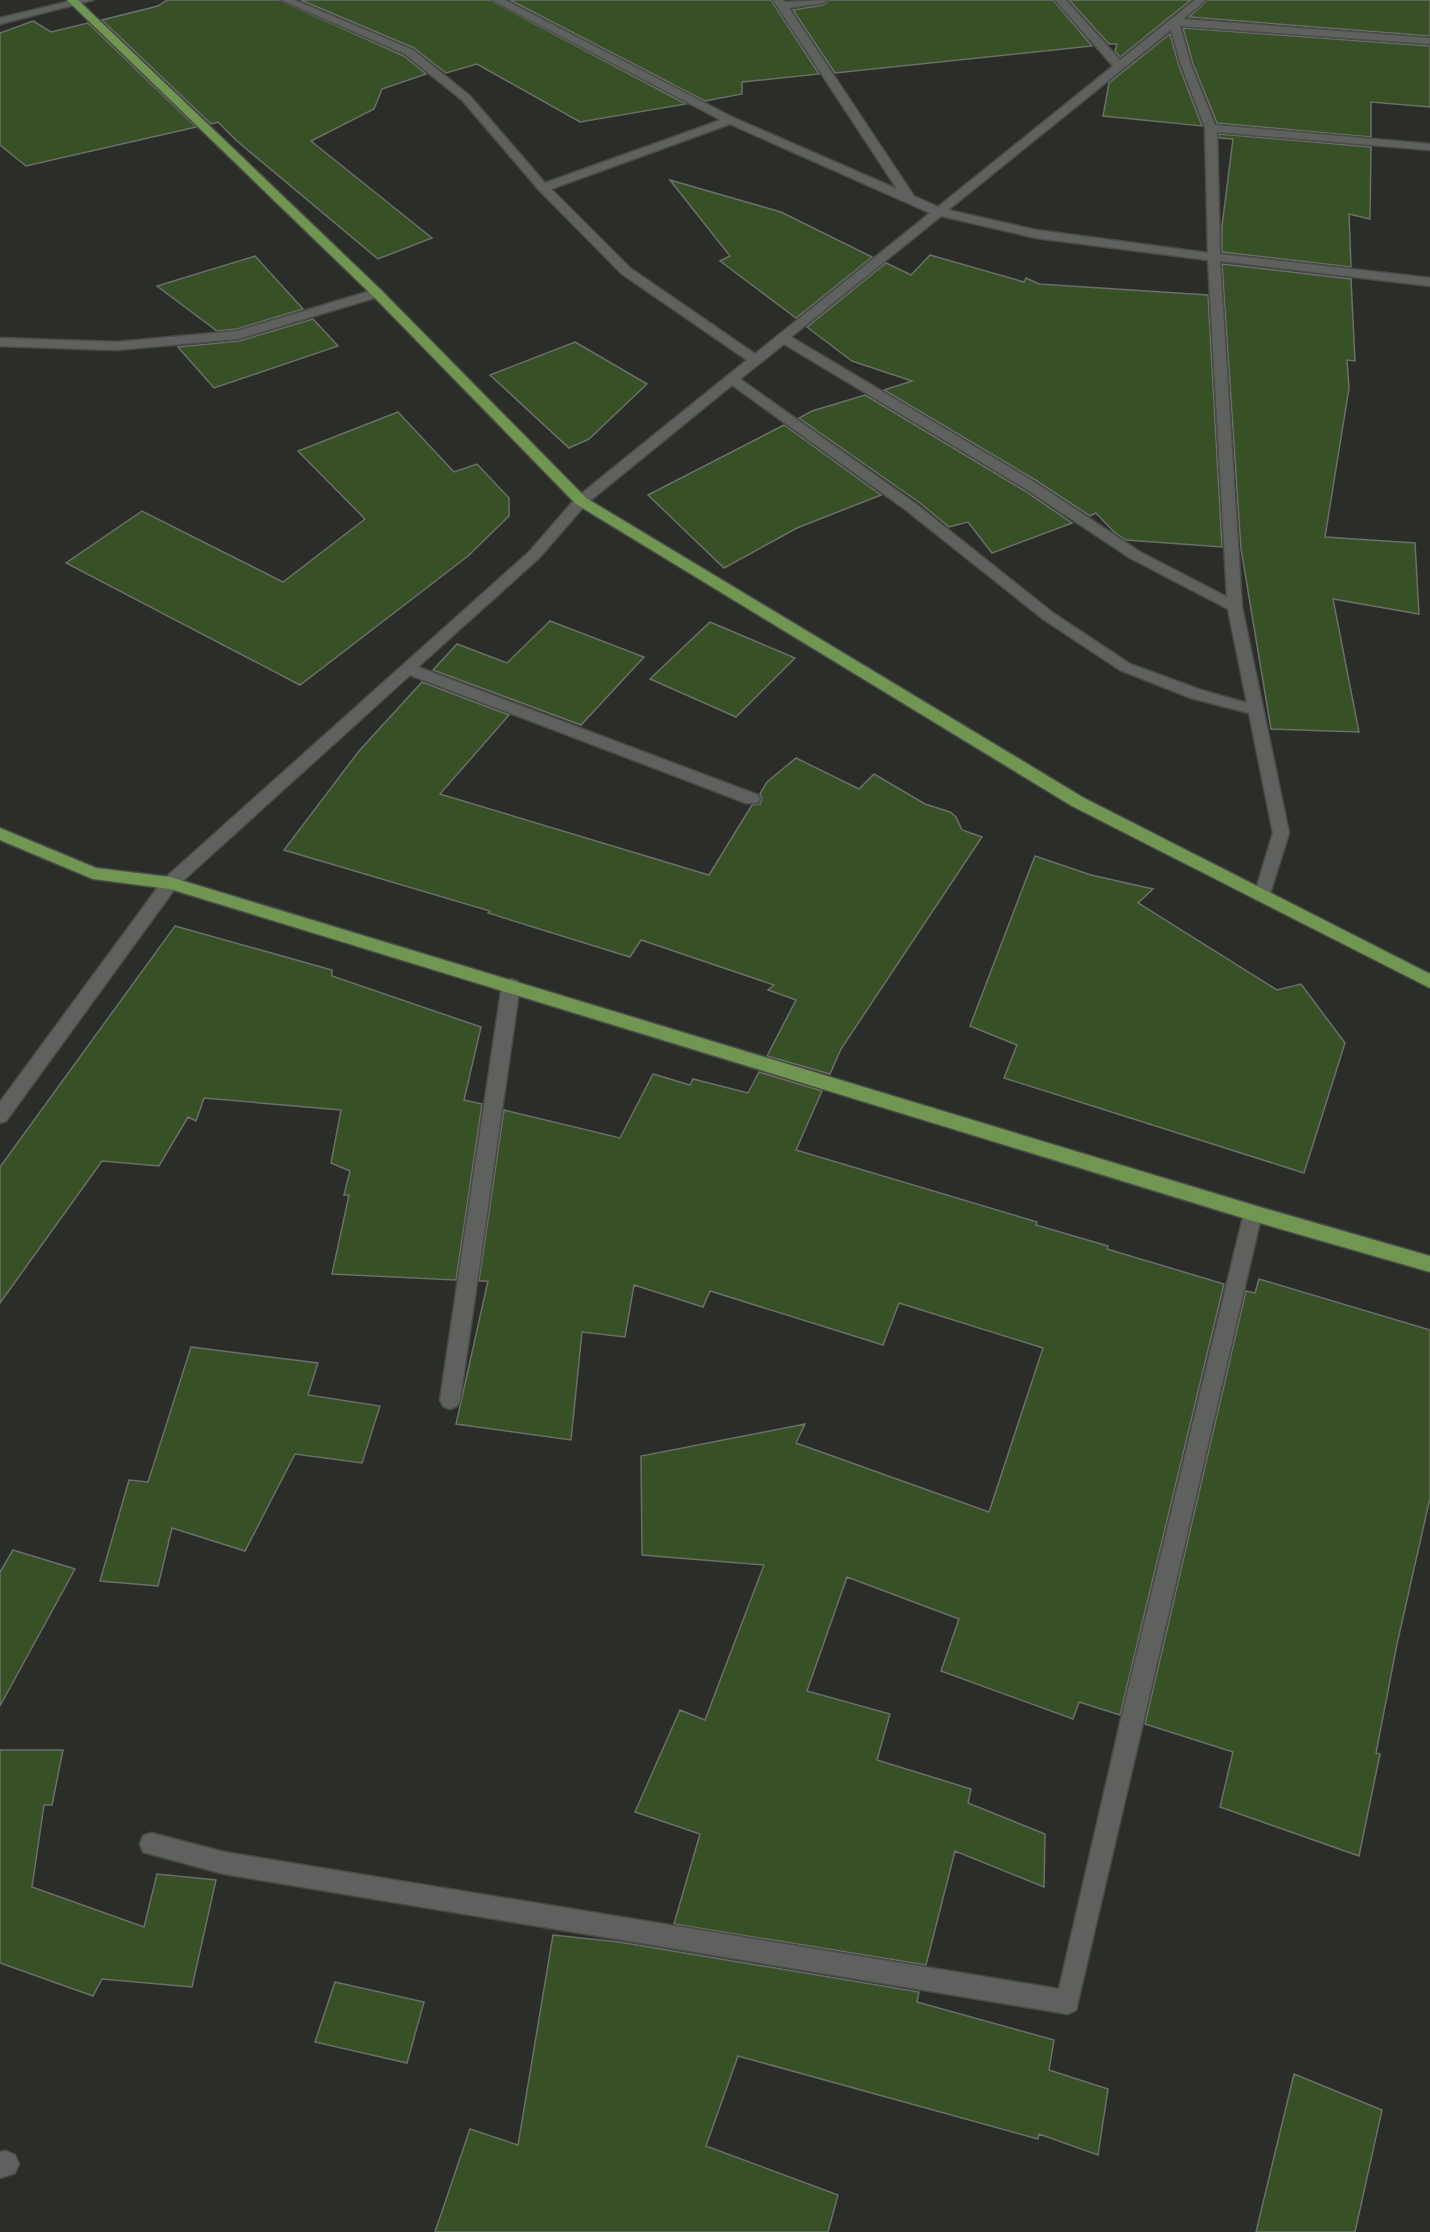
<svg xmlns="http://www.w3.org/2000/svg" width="1430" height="2232" font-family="'IBM Plex Sans',sans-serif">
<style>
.building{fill:#385026;stroke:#6b6e69;stroke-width:1.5}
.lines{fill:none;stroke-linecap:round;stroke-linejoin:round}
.minor-casing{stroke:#494c48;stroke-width:3}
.major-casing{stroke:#494c48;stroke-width:3}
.minor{fill:#5e615d;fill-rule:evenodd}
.major{fill:#709652;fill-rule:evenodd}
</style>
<rect width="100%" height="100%" fill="#2b2d29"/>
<path class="building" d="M 167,0 L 279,0 L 404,56 L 426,74 L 382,89 L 374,109 L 311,141 L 432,238 L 378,259 L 237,141 L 218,122 L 211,124 L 102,20 L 158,6 Z
M 301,0 L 490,0 L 686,104 L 580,122 L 477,64 L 446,73 L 414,48 Z
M 510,0 L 771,0 L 819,74 L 742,82 L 742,94 L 705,101 Z
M 830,0 L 1053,0 L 1092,46 L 835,73 L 793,10 L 823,5 Z
M 1069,0 L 1191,0 L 1120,57 L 1115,51 L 1117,44 L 1109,44 Z
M 1208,0 L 1430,0 L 1430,36 L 1189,17 Z
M 33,21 L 51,32 L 88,23 L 196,127 L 26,166 L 0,145 L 0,33 Z
M 1183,28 L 1430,46 L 1430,107 L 1371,102 L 1371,137 L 1217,123 L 1193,64 Z
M 1170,34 L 1179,66 L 1202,126 L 1103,116 L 1109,83 Z
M 1219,134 L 1371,147 L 1370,219 L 1349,214 L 1351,267 L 1222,252 L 1222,226 L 1233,139 L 1219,138 Z
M 670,180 L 781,212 L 872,257 L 796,318 L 720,261 L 730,256 Z
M 930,255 L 1024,282 L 1026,278 L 1039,284 L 1208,295 L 1222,547 L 1126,540 L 1114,532 L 1096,513 L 1090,516 L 1037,481 L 884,390 L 912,381 L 852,361 L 807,327 L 886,263 L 911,275 Z
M 255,256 L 303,309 L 237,329 L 217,331 L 157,286 Z
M 1222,264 L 1351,279 L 1355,361 L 1347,360 L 1349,388 L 1325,537 L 1415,543 L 1419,614 L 1333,599 L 1359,732 L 1271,729 L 1241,549 Z
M 313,319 L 338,346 L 214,388 L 178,347 L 239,341 Z
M 575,342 L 647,384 L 589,439 L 569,448 L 490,375 Z
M 865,395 L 1025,491 L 1072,523 L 992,553 L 968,522 L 949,527 L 920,503 L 799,418 L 812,411 Z
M 398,412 L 454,472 L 477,464 L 509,498 L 509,516 L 468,556 L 300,685 L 66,563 L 142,511 L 283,582 L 365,519 L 298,451 Z
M 784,425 L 881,495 L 797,528 L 724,568 L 648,495 Z
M 550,621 L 644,657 L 581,725 L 433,670 L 457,644 L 507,663 Z
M 710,622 L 795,658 L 736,717 L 650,679 Z
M 422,682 L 509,715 L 440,794 L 709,875 L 752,805 L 760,804 L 762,798 L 760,794 L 767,782 L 796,758 L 859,789 L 874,774 L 925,804 L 950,812 L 956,817 L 962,830 L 982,837 L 841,1049 L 830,1074 L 767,1056 L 796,1000 L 768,990 L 774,985 L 641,940 L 630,957 L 488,913 L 490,911 L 284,850 L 359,751 Z
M 1035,856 L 1091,875 L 1153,889 L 1138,903 L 1277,990 L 1301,984 L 1345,1043 L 1304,1173 L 1004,1078 L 1017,1045 L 970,1026 Z
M 175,926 L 332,970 L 332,976 L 481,1027 L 464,1100 L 482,1104 L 456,1280 L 332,1274 L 349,1195 L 344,1195 L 350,1171 L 331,1163 L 341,1110 L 204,1098 L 196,1121 L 188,1117 L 159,1166 L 102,1161 L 0,1303 L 0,1167 Z
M 759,1072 L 822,1091 L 796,1150 L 1037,1222 L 1036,1225 L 1108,1246 L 1107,1249 L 1224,1284 L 1120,1715 L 1079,1702 L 1073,1719 L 941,1671 L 959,1619 L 847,1577 L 807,1691 L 890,1714 L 877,1760 L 971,1789 L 968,1803 L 1045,1834 L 1044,1887 L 955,1851 L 926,1965 L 674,1924 L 700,1834 L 635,1812 L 680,1710 L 705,1720 L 764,1565 L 642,1555 L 641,1456 L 805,1424 L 796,1443 L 989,1512 L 1043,1348 L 899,1303 L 883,1345 L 710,1291 L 703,1307 L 634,1285 L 625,1337 L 582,1332 L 571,1440 L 456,1424 L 488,1281 L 479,1281 L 504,1110 L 620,1138 L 653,1074 L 690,1085 L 693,1079 L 748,1093 Z
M 1259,1279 L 1430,1330 L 1430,1498 L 1397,1644 L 1376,1753 L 1380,1754 L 1359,1856 L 1220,1807 L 1233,1752 L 1145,1724 L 1246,1291 L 1255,1293 Z
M 191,1347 L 318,1363 L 308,1395 L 380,1406 L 362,1463 L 295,1454 L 245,1551 L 172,1528 L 158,1586 L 100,1581 L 129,1480 L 148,1482 Z
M 13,1550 L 75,1569 L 0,1706 L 0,1572 Z
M 0,1750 L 63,1750 L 52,1805 L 44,1805 L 32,1887 L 144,1927 L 157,1874 L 216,1880 L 192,1987 L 102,1979 L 93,1996 L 0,1963 Z
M 553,1935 L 619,1942 L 919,1992 L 917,2002 L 1054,2040 L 1049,2070 L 1108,2089 L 1098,2155 L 1039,2134 L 1038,2139 L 738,2056 L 706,2146 L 838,2195 L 828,2232 L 435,2232 L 470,2129 L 518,2145 Z
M 335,1982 L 424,2002 L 407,2063 L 315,2042 Z
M 1294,2074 L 1382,2110 L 1355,2232 L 1256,2232 Z"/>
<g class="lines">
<g class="minor-casing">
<path id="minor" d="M 75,0 L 93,0 L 0,24 L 0,18 Z
M 281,0 L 295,0 L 413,50 L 470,96 L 545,183 L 721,120 L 492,0 L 505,0 L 734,118 L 897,189 L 773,0 L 783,0 L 785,2 L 828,0 L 823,3 L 789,8 L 914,196 L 938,207 L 1113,66 L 1055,0 L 1066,0 L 1120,60 L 1195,0 L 1206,0 L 1183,19 L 1430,38 L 1430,44 L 1180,26 L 1191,65 L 1215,125 L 1430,144 L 1430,150 L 1217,132 L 1220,254 L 1430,278 L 1430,286 L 1220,261 L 1242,607 L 1289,833 L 1268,900 L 1256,900 L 1254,896 L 1273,833 L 1249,713 L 1191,698 L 1120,670 L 1043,619 L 906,510 L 732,385 L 586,504 L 539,558 L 418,667 L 758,795 L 760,799 L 758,803 L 746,803 L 410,675 L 176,887 L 6,1121 L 0,1123 L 0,1102 L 164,879 L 529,552 L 576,498 L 747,360 L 622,274 L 539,190 L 462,100 L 405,54 ZM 1171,30 L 1181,65 L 1205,128 L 1208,253 L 1036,230 L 948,210 ZM 730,124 L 930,213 L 755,354 L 630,268 L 551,189 ZM 941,216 L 1036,238 L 1208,260 L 1227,597 L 1140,552 L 1036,483 L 791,337 ZM 784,344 L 1026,489 L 1130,558 L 1228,609 L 1247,703 L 1201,690 L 1130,664 L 1053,613 L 916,504 L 740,379 Z
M 377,289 L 381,290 L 383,293 L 381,296 L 238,339 L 116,350 L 0,346 L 0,338 L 116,342 L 237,331 Z
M 511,979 L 517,981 L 520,985 L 460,1400 L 457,1406 L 450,1409 L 443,1406 L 440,1400 L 502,985 L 505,981 Z
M 1253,1205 L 1260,1208 L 1262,1213 L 1076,2010 L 1068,2014 L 224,1874 L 143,1852 L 140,1844 L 143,1836 L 151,1833 L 224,1852 L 1059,1989 L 1121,1719 L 1244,1213 L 1246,1208 Z
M 6,2151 L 15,2155 L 19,2164 L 15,2173 L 0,2178 L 0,2152 Z"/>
</g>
<g class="major-casing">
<path id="major" d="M 67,0 L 78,0 L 381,290 L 586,498 L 1084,798 L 1430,974 L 1430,988 L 1072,806 L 576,504 L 373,296 Z
M 0,828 L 96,868 L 170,877 L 1253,1205 L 1430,1256 L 1430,1272 L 1253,1221 L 170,889 L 93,879 L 0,840 Z"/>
</g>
<use href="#minor" class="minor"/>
<use href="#major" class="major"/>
</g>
</svg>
